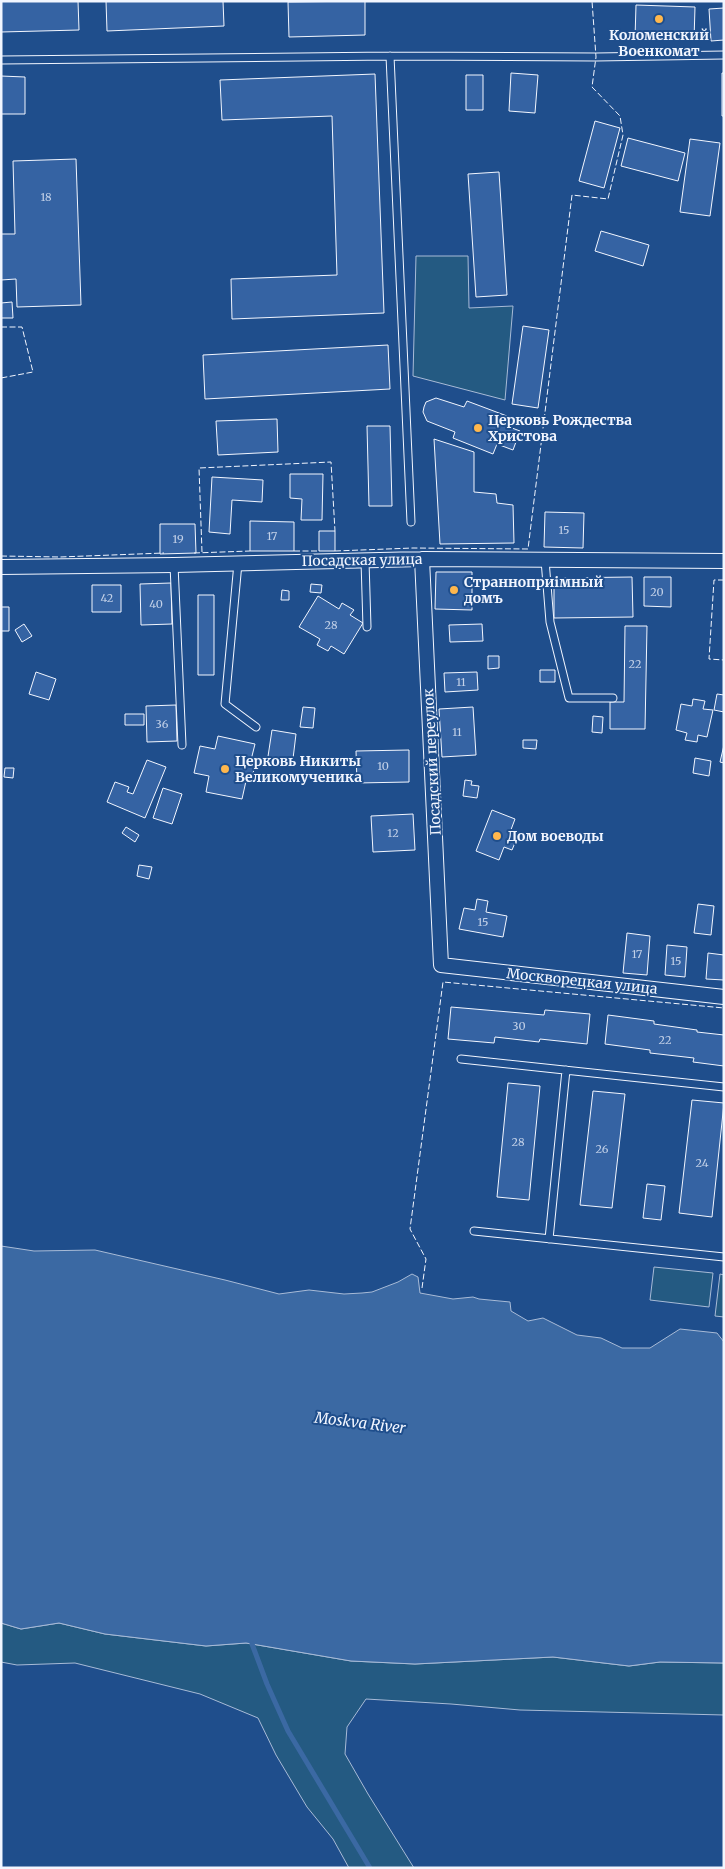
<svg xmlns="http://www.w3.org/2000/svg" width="725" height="1869" font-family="Merriweather,serif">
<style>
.green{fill:#245a82;stroke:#a8bbd7}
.water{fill:#3b69a3;stroke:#a8bbd7}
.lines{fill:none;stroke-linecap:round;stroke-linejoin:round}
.stream{stroke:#3b69a3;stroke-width:5}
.building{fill:#3563a3;stroke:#f2f6ff}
.service-casing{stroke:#f2f6ff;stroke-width:9}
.minor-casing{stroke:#f2f6ff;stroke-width:16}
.service{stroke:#1f4e8c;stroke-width:7}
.minor{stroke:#1f4e8c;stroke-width:14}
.fence{stroke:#f2f6ff;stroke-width:1;stroke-dasharray:6 2.5;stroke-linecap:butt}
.poi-dot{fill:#ffb74d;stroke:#1f4e8c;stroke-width:2}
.labels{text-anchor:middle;stroke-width:4;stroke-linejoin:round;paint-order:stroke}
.number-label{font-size:11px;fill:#c3d1e8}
.poi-label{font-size:14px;font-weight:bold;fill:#f2f6ff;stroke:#1f4e8c;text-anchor:start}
.street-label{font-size:14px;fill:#f2f6ff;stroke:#1f4e8c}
.water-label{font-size:15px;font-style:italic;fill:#f2f6ff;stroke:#1f4e8c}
</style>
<rect width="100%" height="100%" fill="#1f4e8c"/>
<path class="green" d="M 416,256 L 468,256 L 469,308 L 513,306 L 505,400 L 413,376 Z
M 654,1267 L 713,1273 L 709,1307 L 650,1300 Z
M 720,1274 L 724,1275 L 724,1317 L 715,1316 Z
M 1,1623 L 21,1629 L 59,1623 L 105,1634 L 206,1646 L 246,1643 L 351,1661 L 415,1664 L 553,1657 L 629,1666 L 660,1662 L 724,1663 L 724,1715 L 520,1710 L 451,1704 L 366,1699 L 347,1727 L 345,1754 L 368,1794 L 414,1868 L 349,1868 L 333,1839 L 307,1807 L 276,1755 L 258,1718 L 200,1694 L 75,1663 L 17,1665 L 1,1662 Z"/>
<path class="water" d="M 1,1246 L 34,1251 L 95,1250 L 225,1280 L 279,1294 L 309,1290 L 344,1294 L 362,1293 L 372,1292 L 398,1282 L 412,1274 L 418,1277 L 420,1293 L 453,1299 L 473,1297 L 479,1299 L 510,1302 L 511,1311 L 528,1321 L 543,1318 L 577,1335 L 601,1338 L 622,1348 L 650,1348 L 680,1329 L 717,1333 L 724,1342 L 724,1663 L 660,1662 L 629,1666 L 553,1657 L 415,1664 L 351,1661 L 246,1643 L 206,1646 L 105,1634 L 59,1623 L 21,1629 L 1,1623 Z"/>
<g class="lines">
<path class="stream" d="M 252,1644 L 267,1684 L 288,1731 L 370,1868"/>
</g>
<path class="building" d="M 1,1 L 78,1 L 79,30 L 1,32 Z
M 106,1 L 223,1 L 224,26 L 107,31 Z
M 365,1 L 365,35 L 289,37 L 288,2 Z
M 636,5 L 695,7 L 694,40 L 635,38 Z
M 724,8 L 724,40 L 711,41 L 709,9 Z
M 511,73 L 538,75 L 535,113 L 509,111 Z
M 722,73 L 724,73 L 724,116 L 722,116 Z
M 375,74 L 384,313 L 232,319 L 231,279 L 337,275 L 332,116 L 222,120 L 220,80 Z
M 466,75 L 483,75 L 483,110 L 466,110 Z
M 1,76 L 25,77 L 25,114 L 1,114 Z
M 595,121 L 620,128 L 604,188 L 579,181 Z
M 628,138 L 685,153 L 678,181 L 621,166 Z
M 690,139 L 720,143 L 710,216 L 680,212 Z
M 76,159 L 81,305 L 17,307 L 16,279 L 1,280 L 1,234 L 15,234 L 13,161 Z
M 499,172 L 507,295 L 476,297 L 468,174 Z
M 601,231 L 649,245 L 643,266 L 595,251 Z
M 12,302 L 13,318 L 1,318 L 1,303 Z
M 523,326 L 549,330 L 538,408 L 512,404 Z
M 388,345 L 390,389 L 205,399 L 203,355 Z
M 436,398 L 464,407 L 467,401 L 507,416 L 504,425 L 520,431 L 513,450 L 497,444 L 493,454 L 453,438 L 455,432 L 427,421 L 423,412 L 424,407 L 426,402 Z
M 277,419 L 278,452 L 218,455 L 216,421 Z
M 367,426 L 390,426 L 392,506 L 369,506 Z
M 434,439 L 474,452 L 474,492 L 496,494 L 497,503 L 513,505 L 514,543 L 440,544 Z
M 290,474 L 323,474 L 322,520 L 301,520 L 302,499 L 290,498 Z
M 212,477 L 263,480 L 262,502 L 232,500 L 230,534 L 209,532 Z
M 545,512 L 584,513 L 583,548 L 544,547 Z
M 250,521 L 294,522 L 294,551 L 250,551 Z
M 160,524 L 195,524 L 196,553 L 160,554 Z
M 319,531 L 335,531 L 335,551 L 319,551 Z
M 436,572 L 472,572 L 472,610 L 435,609 Z
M 632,577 L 633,617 L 554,618 L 554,578 Z
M 644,577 L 671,577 L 671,607 L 644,606 Z
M 171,583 L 172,624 L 141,625 L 140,584 Z
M 311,584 L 322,585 L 321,593 L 310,592 Z
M 92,585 L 121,585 L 121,612 L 92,612 Z
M 282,590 L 289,591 L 289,600 L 281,600 Z
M 198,595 L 214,595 L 214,675 L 198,675 Z
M 318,596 L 339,609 L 342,603 L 354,610 L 350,615 L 363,623 L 344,654 L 331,646 L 328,651 L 317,645 L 320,639 L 299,627 Z
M 1,607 L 9,607 L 9,631 L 1,631 Z
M 24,624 L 32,636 L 22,642 L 15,630 Z
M 482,624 L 483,641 L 450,642 L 449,625 Z
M 625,626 L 647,626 L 645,729 L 610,729 L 610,702 L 624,702 Z
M 488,656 L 499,656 L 499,668 L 488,669 Z
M 540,670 L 555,670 L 555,682 L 540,682 Z
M 36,672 L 56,679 L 49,700 L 29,694 Z
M 477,672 L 478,690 L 445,692 L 444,673 Z
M 717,694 L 724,695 L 724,712 L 714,710 Z
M 693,699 L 705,701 L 703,709 L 713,710 L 707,737 L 698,735 L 697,742 L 685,740 L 687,733 L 676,730 L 681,704 L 692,706 Z
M 176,705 L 177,741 L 147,742 L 146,706 Z
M 303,707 L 315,708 L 313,728 L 300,727 Z
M 473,707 L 476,755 L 442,757 L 439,709 Z
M 125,714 L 144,714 L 144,725 L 125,725 Z
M 593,716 L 603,717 L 602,733 L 592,732 Z
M 272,730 L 296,734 L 292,767 L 267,763 Z
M 218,736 L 255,744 L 250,764 L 255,765 L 251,782 L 246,781 L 242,799 L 206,792 L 209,776 L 194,773 L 200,746 L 215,749 Z
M 523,740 L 537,740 L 536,749 L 523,748 Z
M 724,745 L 724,763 L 720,762 Z
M 409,750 L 409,782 L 357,783 L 356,751 Z
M 695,758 L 711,761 L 709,776 L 693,773 Z
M 147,760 L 166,767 L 145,818 L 107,802 L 115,782 L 129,787 L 127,792 L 133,794 Z
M 5,768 L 14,768 L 13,778 L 4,777 Z
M 465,780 L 472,781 L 471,785 L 479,786 L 477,798 L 463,796 Z
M 163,788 L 182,794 L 172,824 L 153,818 Z
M 492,810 L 515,819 L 509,835 L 517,838 L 512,850 L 504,847 L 499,860 L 476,851 Z
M 413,814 L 415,850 L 373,852 L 371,816 Z
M 126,827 L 139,835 L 135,842 L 122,833 Z
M 139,865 L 152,867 L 149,879 L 137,876 Z
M 477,899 L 488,901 L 486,912 L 507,916 L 503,937 L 459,929 L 464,908 L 475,910 Z
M 698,904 L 714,906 L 711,935 L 694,933 Z
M 627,933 L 650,936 L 647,975 L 623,973 Z
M 667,945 L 687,947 L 685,977 L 665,975 Z
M 708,953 L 724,955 L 724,980 L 706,979 Z
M 451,1007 L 544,1015 L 545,1010 L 590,1014 L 587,1044 L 540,1039 L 539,1042 L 495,1037 L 494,1043 L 448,1039 Z
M 608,1015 L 654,1021 L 654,1024 L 697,1030 L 697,1032 L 724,1035 L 724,1066 L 693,1062 L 694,1058 L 650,1053 L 650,1050 L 605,1044 Z
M 508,1083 L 540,1086 L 529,1200 L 497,1197 Z
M 593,1091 L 625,1094 L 612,1208 L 580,1205 Z
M 692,1100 L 724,1103 L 712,1217 L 679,1213 Z
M 647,1184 L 665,1186 L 661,1220 L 643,1218 Z"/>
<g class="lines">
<g class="service-casing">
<path id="service" d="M 390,56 L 411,522
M 1,60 L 390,56 L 596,57 L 724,55
M 545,560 L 550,622 L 569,698 L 613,698
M 365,561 L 367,627
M 238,563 L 225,704 L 256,727
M 174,565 L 182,745
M 461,1059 L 724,1087
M 474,1231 L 724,1257
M 549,1239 L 566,1070"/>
</g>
<g class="minor-casing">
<path id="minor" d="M 422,559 L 441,965 L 724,997
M 1,567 L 174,565 L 422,559 L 724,561"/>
</g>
<use href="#service" class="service"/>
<use href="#minor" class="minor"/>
<path class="fence" d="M 1,327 L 22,327 L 33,372 L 1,378
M 294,551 L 319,551
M 335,551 L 413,548 L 528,549 L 572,195 L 608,199 L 623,135 L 620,116 L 592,87 L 596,57 L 592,1
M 202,552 L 199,468 L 331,462 L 335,531
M 194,553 L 250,551
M 1,556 L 60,557 L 164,553
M 724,580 L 714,580 L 709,659 L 724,660
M 422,1288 L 426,1259 L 410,1229 L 443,982 L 724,1008"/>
</g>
<g class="poi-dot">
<circle cx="659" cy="19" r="5"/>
<circle cx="478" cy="428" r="5"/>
<circle cx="454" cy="590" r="5"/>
<circle cx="225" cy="769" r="5"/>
<circle cx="497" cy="836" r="5"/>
</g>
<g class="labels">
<g class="number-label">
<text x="46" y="201">18</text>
<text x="564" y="534">15</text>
<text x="272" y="540">17</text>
<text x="178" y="543">19</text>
<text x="657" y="596">20</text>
<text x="107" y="602">42</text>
<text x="156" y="608">40</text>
<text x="331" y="629">28</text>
<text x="635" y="668">22</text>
<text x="461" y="686">11</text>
<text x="162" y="728">36</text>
<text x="457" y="736">11</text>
<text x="383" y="770">10</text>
<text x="393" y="837">12</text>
<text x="483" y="926">15</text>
<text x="637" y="958">17</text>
<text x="676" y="965">15</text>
<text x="519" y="1030">30</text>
<text x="665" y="1044">22</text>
<text x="518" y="1146">28</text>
<text x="602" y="1153">26</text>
<text x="702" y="1167">24</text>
</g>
<g class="poi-label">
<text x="659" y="40" text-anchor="middle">Коломенский<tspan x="659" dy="16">Военкомат</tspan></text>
<text x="488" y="425">Церковь Рождества<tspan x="488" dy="16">Христова</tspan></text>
<text x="464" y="587">Странноприiмный<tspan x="464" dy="16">домъ</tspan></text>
<text x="235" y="766">Церковь Никиты<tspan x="235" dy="16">Великомученика</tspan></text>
<text x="507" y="841">Дом воеводы</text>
</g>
<g class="street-label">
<text transform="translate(362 560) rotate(-1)" y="5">Посадская улица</text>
<text transform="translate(432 762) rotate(-93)" y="5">Посадский переулок</text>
<text transform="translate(582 981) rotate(6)" y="5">Москворецкая улица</text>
</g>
<g class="water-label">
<text transform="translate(360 1423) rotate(7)" y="5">Moskva River</text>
</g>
</g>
<rect width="725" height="1869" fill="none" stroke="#f2f6ff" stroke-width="5"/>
</svg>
